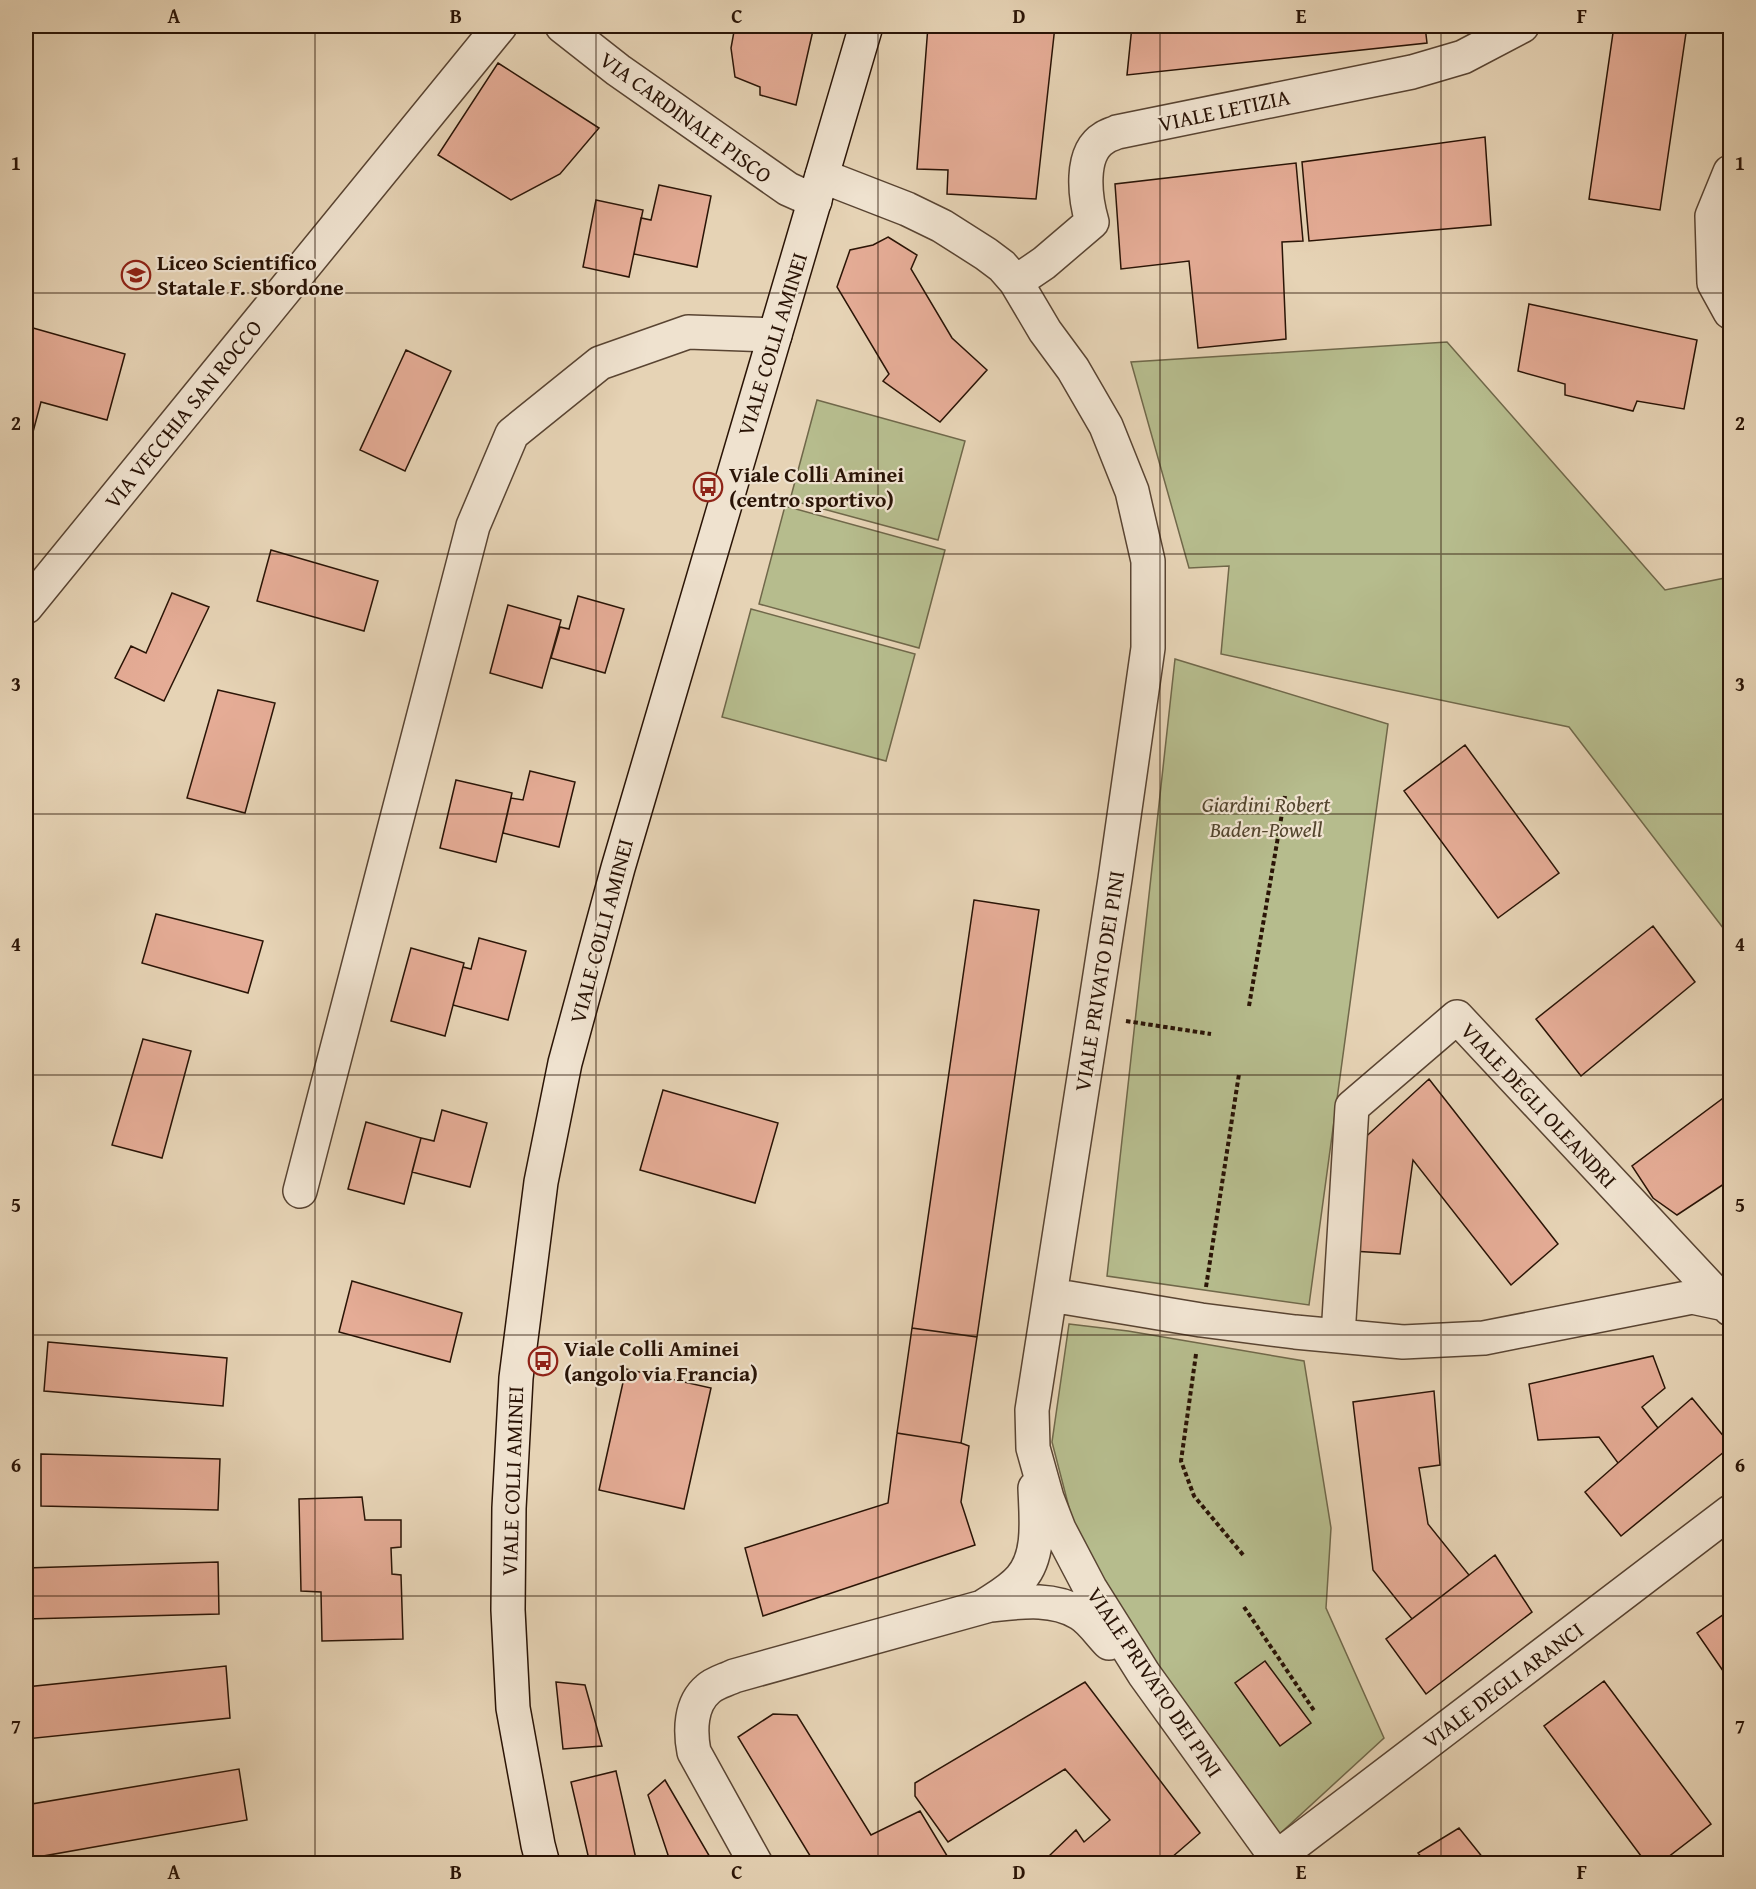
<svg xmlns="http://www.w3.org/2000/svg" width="1756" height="1889" font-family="'Gentium Book Plus',serif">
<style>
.green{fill:#b6bc8d;stroke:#70684a;stroke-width:1.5}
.building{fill:#e5ac96;stroke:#2a1406;stroke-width:1.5}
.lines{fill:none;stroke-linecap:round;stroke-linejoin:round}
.street-casing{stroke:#594432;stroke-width:36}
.secondary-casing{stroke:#2a1406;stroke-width:36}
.path{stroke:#2a1406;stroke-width:4;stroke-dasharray:4.5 3;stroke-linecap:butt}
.street{stroke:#efe2cf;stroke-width:33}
.secondary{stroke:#efe2cf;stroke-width:33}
.grid{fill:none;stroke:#2a1406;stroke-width:1.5;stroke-opacity:0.55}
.labels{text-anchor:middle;stroke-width:4.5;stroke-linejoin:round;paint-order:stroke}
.street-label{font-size:22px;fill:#2a1406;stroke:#efe2cf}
.poi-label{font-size:22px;font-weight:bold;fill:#2a1406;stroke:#efe2cf;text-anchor:start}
.park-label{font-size:22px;font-style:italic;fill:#54462e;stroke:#efe2cf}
.neatline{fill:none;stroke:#2a1406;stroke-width:2}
.grid-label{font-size:20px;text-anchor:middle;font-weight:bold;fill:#2a1406}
</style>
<rect width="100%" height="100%" fill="#e6d3b5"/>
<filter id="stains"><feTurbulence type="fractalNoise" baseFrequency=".00333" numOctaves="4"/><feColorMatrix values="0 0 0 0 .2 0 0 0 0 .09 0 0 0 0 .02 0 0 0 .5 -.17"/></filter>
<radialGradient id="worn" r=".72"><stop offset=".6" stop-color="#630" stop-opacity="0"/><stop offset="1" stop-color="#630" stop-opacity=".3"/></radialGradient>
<path class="green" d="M 1447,342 L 1665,590 L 1730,577 L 1730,937 L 1569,727 L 1221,654 L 1229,566 L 1189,568 L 1131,362 Z
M 817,400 L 965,441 L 938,540 L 790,500 Z
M 785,506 L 945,550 L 919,648 L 759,604 Z
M 751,609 L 915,654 L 886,761 L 722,717 Z
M 1175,659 L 1388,724 L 1309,1305 L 1107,1276 Z
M 1069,1324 L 1128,1331 L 1304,1361 L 1331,1528 L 1326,1608 L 1384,1738 L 1274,1839 L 1141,1650 L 1079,1546 L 1052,1442 Z"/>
<path class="building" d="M 735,26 L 814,26 L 796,105 L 760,95 L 760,87 L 735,77 L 731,48 Z
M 928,26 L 1055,26 L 1036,199 L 947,194 L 948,170 L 917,169 Z
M 1132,26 L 1425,26 L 1427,43 L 1127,75 Z
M 1614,26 L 1687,26 L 1660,210 L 1589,199 Z
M 498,63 L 599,128 L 560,174 L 511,200 L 438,155 Z
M 1485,137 L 1491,225 L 1309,241 L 1302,162 Z
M 1296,163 L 1303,241 L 1282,242 L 1286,339 L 1198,348 L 1189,261 L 1121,269 L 1115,184 Z
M 659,185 L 711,196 L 697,267 L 634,254 L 641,218 L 651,220 Z
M 596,200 L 643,210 L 629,277 L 583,267 Z
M 888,237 L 917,255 L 911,269 L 952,338 L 987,370 L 940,422 L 883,381 L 889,374 L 837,287 L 850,250 L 873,245 Z
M 1529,304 L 1697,340 L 1684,409 L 1637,401 L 1633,411 L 1565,395 L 1565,384 L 1518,371 Z
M 26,326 L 125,354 L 107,420 L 41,402 L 26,458 Z
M 406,350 L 451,371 L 405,471 L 360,450 Z
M 271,550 L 378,581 L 364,631 L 257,601 Z
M 172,593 L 209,607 L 164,701 L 115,678 L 131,646 L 146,653 Z
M 578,596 L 624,609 L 605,673 L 551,658 L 560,627 L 569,629 Z
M 508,605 L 561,620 L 542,688 L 490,673 Z
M 218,690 L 275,703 L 245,813 L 187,798 Z
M 1465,745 L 1559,873 L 1498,918 L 1404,791 Z
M 530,771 L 575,782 L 559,847 L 503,833 L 511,798 L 523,800 Z
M 456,780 L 512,793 L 496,862 L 440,848 Z
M 974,900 L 1039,910 L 977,1337 L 912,1328 Z
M 156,914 L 263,941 L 248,993 L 142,963 Z
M 1653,926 L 1695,982 L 1581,1076 L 1536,1019 Z
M 479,938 L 526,951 L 508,1020 L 453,1005 L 463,967 L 471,969 Z
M 411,948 L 464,963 L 445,1036 L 391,1021 Z
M 143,1039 L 191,1051 L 162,1158 L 112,1145 Z
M 1429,1079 L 1558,1244 L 1511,1285 L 1413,1160 L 1400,1254 L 1352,1251 L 1359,1143 Z
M 663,1090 L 778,1123 L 755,1203 L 640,1170 Z
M 1730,1093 L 1730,1180 L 1677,1215 L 1653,1198 L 1632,1166 Z
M 442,1110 L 487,1123 L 470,1187 L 412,1172 L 421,1138 L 434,1141 Z
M 366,1122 L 421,1138 L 404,1204 L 348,1189 Z
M 352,1281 L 462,1313 L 450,1362 L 339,1332 Z
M 26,1288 L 33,1291 L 26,1309 Z
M 912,1328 L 977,1337 L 961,1443 L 897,1433 Z
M 48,1342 L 227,1358 L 223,1406 L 44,1391 Z
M 1653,1356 L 1665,1388 L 1642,1407 L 1658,1428 L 1618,1463 L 1599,1437 L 1538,1440 L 1529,1384 Z
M 626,1369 L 711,1388 L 684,1509 L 599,1490 Z
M 1434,1391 L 1440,1465 L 1419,1468 L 1428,1524 L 1469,1575 L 1412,1619 L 1373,1570 L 1353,1402 Z
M 1692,1398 L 1730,1444 L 1730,1447 L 1621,1536 L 1585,1492 Z
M 897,1433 L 961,1443 L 969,1446 L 961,1502 L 975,1545 L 763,1616 L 745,1548 L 888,1503 Z
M 41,1454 L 220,1459 L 218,1510 L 41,1506 Z
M 362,1497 L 365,1520 L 401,1520 L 401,1547 L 391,1548 L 392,1574 L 401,1575 L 403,1639 L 322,1641 L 321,1592 L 301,1591 L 299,1499 Z
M 1495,1555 L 1532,1612 L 1426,1694 L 1386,1639 Z
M 218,1562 L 219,1614 L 26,1619 L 26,1568 Z
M 1730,1610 L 1730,1681 L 1697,1633 Z
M 1265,1661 L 1311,1723 L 1280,1746 L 1235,1683 Z
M 226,1666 L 230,1718 L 26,1739 L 26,1687 Z
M 1604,1681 L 1711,1824 L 1659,1864 L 1647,1864 L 1544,1726 Z
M 556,1682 L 585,1685 L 602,1746 L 563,1749 Z
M 1085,1682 L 1200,1833 L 1164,1864 L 1055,1864 L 1049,1856 L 1076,1830 L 1084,1842 L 1110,1820 L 1065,1769 L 948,1842 L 915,1796 L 915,1783 Z
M 773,1714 L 797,1715 L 871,1835 L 920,1811 L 952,1864 L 815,1864 L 738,1737 Z
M 239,1769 L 247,1820 L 26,1859 L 26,1805 Z
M 616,1771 L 636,1859 L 616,1864 L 590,1864 L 571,1782 Z
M 665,1780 L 714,1864 L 671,1864 L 648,1795 Z
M 1459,1828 L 1488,1864 L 1427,1864 L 1418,1853 Z"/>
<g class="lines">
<g class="street-casing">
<path id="street" d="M 562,26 L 618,70 L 788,189 L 815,201
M 1730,172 L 1712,216 L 1714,283 L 1730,312
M 822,176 L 907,209 L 942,226 L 986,254 L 1002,266 L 1016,282 L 1045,331 L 1073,369 L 1106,426 L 1132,491 L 1148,561 L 1148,648 L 1115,879 L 1032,1410 L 1033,1448 L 1047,1498 L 1059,1529 L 1090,1588 L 1144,1674 L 1281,1864
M 1016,282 L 1044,263 L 1092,222 C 1085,198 1079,153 1104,138 C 1108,135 1113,134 1117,132 L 1412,72 L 1463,57 L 1522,26
M 26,607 L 500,26
M 300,1191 L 473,526 L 512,434 L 600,363 L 688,332 L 775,335
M 1051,1295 L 1201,1320 L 1295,1332 L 1403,1342 L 1484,1338 L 1692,1297 L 1725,1304
M 1338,1336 L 1352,1107 L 1457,1017 L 1730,1309
M 984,1606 C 996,1598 1011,1590 1021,1578 C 1041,1555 1036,1517 1035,1488
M 1276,1858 L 1730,1512
M 756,1864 L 694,1752 C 690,1731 690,1704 708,1689 C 714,1683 726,1680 734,1676 L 990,1605 C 1020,1602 1052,1597 1079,1613 C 1090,1619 1100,1634 1109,1643"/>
</g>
<g class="secondary-casing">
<path id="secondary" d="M 543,1864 L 538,1845 L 513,1708 L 508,1610 L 509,1508 L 516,1378 L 541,1182 L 565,1063 L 618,868 L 866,26"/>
</g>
<path class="path" d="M 1249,1006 L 1285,796
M 1126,1021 L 1211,1034
M 1206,1287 L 1239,1074
M 1196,1354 L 1181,1461 L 1194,1496 L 1244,1556
M 1244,1607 L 1315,1712"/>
<use href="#street" class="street"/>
<use href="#secondary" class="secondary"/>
</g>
<path class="grid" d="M 315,26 L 315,1864M 596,26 L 596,1864M 878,26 L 878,1864M 1160,26 L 1160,1864M 1441,26 L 1441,1864M 26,293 L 1730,293M 26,554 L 1730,554M 26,814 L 1730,814M 26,1075 L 1730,1075M 26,1335 L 1730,1335M 26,1596 L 1730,1596"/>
<defs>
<g id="school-ring" transform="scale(1.5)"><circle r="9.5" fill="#efe2cf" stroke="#8f2418" stroke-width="1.5"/><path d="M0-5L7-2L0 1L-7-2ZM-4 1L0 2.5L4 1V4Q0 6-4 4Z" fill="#8f2418"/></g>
<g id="bus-ring" transform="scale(1.5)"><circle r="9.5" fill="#efe2cf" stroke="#8f2418" stroke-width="1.5"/><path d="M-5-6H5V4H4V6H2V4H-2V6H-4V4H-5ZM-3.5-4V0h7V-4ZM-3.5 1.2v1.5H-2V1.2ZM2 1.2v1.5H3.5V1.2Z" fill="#8f2418"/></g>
</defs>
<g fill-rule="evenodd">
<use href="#school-ring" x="136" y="275"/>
<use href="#bus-ring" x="708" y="487"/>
<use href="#bus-ring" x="543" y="1361"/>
</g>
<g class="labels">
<g class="street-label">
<text transform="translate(1224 110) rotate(-12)" y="8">VIALE LETIZIA</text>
<text transform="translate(686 117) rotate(36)" y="8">VIA CARDINALE PISCO</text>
<text transform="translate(772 344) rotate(-73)" y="8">VIALE COLLI AMINEI</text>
<text transform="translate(183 414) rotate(-51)" y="8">VIA VECCHIA SAN ROCCO</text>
<text transform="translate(601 931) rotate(-75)" y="8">VIALE COLLI AMINEI</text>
<text transform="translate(1099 981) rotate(-81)" y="8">VIALE PRIVATO DEI PINI</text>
<text transform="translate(1539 1105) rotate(47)" y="8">VIALE DEGLI OLEANDRI</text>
<text transform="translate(512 1481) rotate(-88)" y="8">VIALE COLLI AMINEI</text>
<text transform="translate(1155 1682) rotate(56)" y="8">VIALE PRIVATO DEI PINI</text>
<text transform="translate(1503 1685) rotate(-37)" y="8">VIALE DEGLI ARANCI</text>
</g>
<g class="poi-label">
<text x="157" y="270">Liceo Scientifico<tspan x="157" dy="25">Statale F. Sbordone</tspan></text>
<text x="729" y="482">Viale Colli Aminei<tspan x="729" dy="25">(centro sportivo)</tspan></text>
<text x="564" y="1356">Viale Colli Aminei<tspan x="564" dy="25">(angolo via Francia)</tspan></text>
</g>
<g class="park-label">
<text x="1266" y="812">Giardini Robert<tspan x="1266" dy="25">Baden-Powell</tspan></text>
</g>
</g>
<rect width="1756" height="1889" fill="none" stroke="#e6d3b5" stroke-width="66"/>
<rect x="33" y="33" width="1690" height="1823" class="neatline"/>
<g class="grid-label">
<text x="174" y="23">A</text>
<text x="456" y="23">B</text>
<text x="737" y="23">C</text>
<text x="1019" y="23">D</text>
<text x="1301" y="23">E</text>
<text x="1582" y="23">F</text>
<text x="16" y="170">1</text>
<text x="1740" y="170">1</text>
<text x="16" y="430">2</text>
<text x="1740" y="430">2</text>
<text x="16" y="691">3</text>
<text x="1740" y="691">3</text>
<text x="16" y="951">4</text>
<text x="1740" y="951">4</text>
<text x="16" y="1212">5</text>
<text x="1740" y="1212">5</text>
<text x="16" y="1472">6</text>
<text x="1740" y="1472">6</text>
<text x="16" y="1733">7</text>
<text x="1740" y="1733">7</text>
<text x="174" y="1879">A</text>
<text x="456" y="1879">B</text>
<text x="737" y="1879">C</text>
<text x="1019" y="1879">D</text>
<text x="1301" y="1879">E</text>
<text x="1582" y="1879">F</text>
</g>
<rect width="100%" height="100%" filter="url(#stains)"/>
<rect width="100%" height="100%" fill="url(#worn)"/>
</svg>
